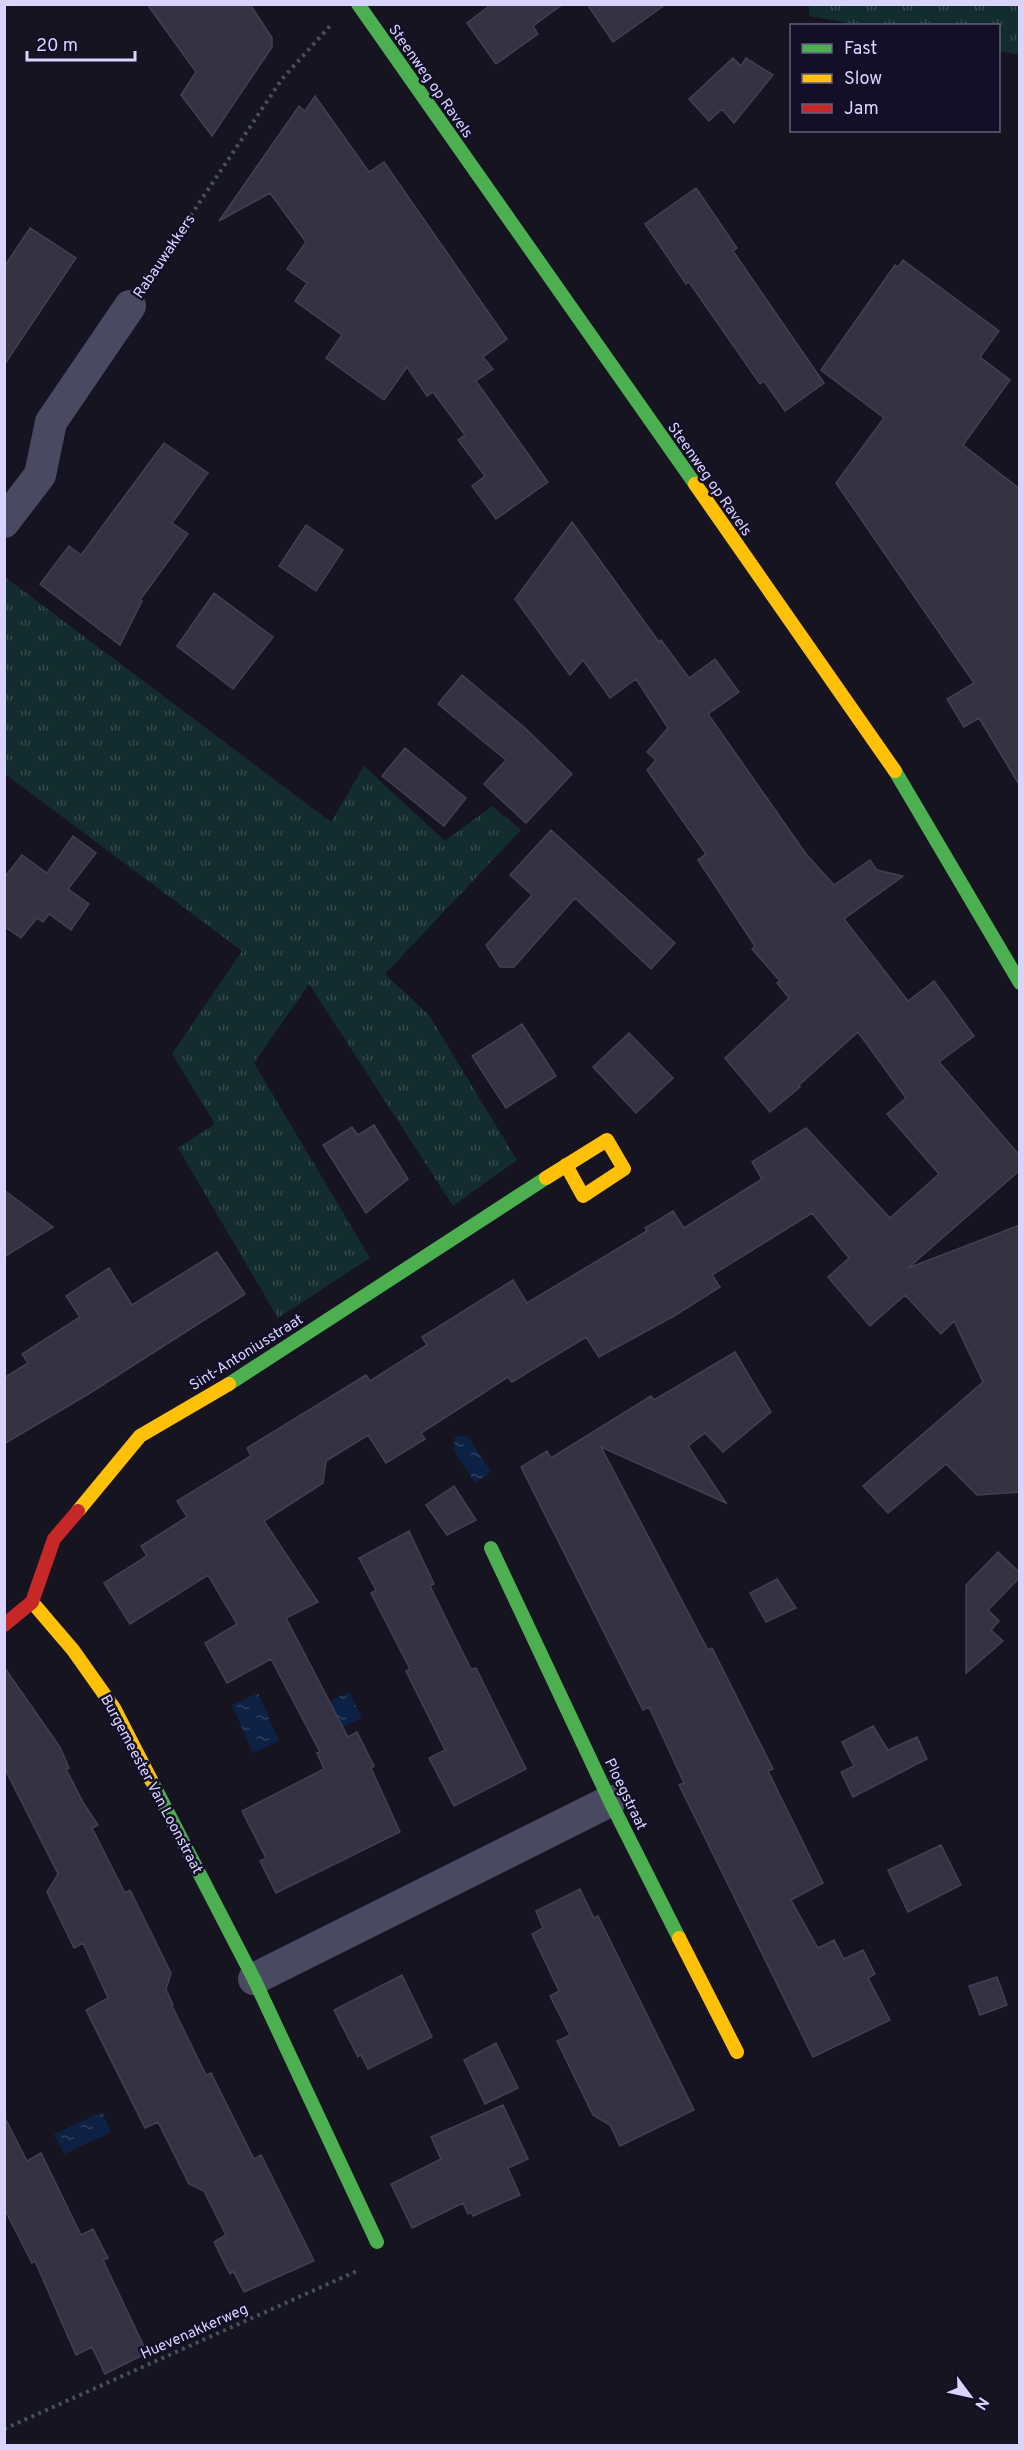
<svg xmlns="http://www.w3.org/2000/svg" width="1024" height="2450" font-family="Overpass,sans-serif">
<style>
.grass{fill:url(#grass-tufts)}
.water{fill:url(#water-ripples)}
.building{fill:#343243;stroke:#433f54;stroke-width:1.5}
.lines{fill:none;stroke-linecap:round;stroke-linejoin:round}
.path{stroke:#44505f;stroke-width:4;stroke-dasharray:3 4.5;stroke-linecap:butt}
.street{stroke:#4a4962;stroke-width:32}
.fast{stroke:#4caf50;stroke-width:14}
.slow{stroke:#ffc107;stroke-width:14}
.jam{stroke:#c62828;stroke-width:14}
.labels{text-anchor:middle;stroke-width:5;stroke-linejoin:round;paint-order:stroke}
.street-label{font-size:15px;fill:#d9d4ff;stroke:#130f26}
</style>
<defs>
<pattern id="grass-tufts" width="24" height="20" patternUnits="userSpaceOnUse" patternTransform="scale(1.5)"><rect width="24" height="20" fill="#132c2d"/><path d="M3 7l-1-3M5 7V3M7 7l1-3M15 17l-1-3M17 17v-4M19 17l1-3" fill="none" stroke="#354a4c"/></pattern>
<pattern id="water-ripples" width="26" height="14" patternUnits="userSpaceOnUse" patternTransform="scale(1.5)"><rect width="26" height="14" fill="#0d2144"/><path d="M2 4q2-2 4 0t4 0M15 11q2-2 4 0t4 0" fill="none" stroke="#304060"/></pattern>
</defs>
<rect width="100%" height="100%" fill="#161421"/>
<path class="grass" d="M 809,5 L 1019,5 L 1019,55 L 999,51 L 998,26 L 859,25 L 809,16 Z
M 5,577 L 331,822 L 364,766 L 445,841 L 492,806 L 521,830 L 385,974 L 429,1015 L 517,1160 L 453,1206 L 309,984 L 254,1063 L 370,1258 L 278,1318 L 178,1148 L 215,1124 L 172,1054 L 242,951 L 5,774 Z"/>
<path class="water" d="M 463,1435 L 469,1438 L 491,1472 L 475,1483 L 453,1449 L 455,1447 L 454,1439 L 457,1436 Z
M 349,1692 L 362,1718 L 322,1737 L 309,1711 Z
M 258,1693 L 279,1741 L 253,1753 L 232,1705 Z
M 102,2112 L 111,2132 L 64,2154 L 54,2134 Z"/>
<path class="building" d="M 147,4 L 250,4 L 272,38 L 272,47 L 212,136 L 181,95 L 196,72 Z
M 492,4 L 563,4 L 533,26 L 538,34 L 496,64 L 467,23 Z
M 587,4 L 666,4 L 613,42 Z
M 733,58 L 741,66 L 746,58 L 773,75 L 734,123 L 722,109 L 709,121 L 689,99 Z
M 315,96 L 369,172 L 384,162 L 507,339 L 483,357 L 493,369 L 476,381 L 548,482 L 496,519 L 472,486 L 485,476 L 458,440 L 465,435 L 433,392 L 427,396 L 407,367 L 384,400 L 326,358 L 342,335 L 295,301 L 307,283 L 287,269 L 306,242 L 270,193 L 219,221 L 299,106 L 305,111 Z
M 696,188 L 737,248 L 733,251 L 824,383 L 785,411 L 764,381 L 760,384 L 689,282 L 686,284 L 645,224 Z
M 30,228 L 76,258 L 4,365 L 4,267 Z
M 903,260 L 999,331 L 980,357 L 1010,380 L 963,445 L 1020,489 L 1020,786 L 979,718 L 964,727 L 947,699 L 974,683 L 836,483 L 884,418 L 821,370 L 895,265 L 898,267 Z
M 164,443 L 208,473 L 172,523 L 188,534 L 140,600 L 142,601 L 120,645 L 40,584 L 69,546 L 81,555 Z
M 572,522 L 659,642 L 661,640 L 689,678 L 715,659 L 739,692 L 708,714 L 806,854 L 834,885 L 870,860 L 877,870 L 903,876 L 844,919 L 908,1001 L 934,981 L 974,1036 L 939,1062 L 1020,1156 L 1020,1170 L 908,1268 L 1020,1225 L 1020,1492 L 977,1495 L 946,1464 L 888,1513 L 863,1486 L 983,1382 L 954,1321 L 941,1334 L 905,1295 L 870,1326 L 828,1277 L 849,1258 L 812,1213 L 712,1275 L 720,1287 L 674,1316 L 599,1357 L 586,1337 L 512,1382 L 508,1377 L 421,1433 L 425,1439 L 386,1463 L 368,1435 L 326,1461 L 323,1483 L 264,1521 L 318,1602 L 286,1618 L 348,1737 L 357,1732 L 374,1766 L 371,1768 L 400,1832 L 276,1893 L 260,1861 L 266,1858 L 242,1811 L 324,1769 L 317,1753 L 320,1752 L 271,1659 L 227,1683 L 205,1643 L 237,1624 L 208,1575 L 130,1624 L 104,1583 L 147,1556 L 141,1546 L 187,1517 L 177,1501 L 251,1456 L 247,1448 L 366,1375 L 370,1381 L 427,1345 L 422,1337 L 513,1280 L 527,1303 L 647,1231 L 645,1228 L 673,1211 L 684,1228 L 762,1179 L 752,1162 L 806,1128 L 890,1218 L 939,1174 L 887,1114 L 906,1098 L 858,1032 L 799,1085 L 800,1087 L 770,1112 L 725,1058 L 789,998 L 777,983 L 780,981 L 752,949 L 755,946 L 698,860 L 706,854 L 647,770 L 656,760 L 647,752 L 668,728 L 636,679 L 610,698 L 583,660 L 570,675 L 515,599 Z
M 306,525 L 343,550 L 316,591 L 279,566 Z
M 214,593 L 273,637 L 233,689 L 177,646 Z
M 462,675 L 525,728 L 572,774 L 526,823 L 484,784 L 506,760 L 438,704 Z
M 405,748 L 466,798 L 444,826 L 382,776 Z
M 551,830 L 675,943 L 651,969 L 575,898 L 514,967 L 500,967 L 486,945 L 532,895 L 510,875 Z
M 73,836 L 96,853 L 68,889 L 89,904 L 71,930 L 49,914 L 43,922 L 37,918 L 21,938 L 4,926 L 4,878 L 22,855 L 47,873 Z
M 522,1024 L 556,1076 L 506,1108 L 472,1056 Z
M 629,1033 L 673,1078 L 636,1113 L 593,1067 Z
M 374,1125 L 408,1179 L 366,1213 L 323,1145 L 352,1127 L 358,1135 Z
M 4,1190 L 53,1227 L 4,1257 Z
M 217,1252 L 245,1294 L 90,1393 L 4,1444 L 4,1378 L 28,1363 L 22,1354 L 80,1317 L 66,1296 L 109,1268 L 132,1305 Z
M 735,1352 L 771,1412 L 723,1452 L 705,1433 L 688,1446 L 726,1503 L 601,1447 L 708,1650 L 712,1648 L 773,1769 L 768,1771 L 823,1883 L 791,1900 L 818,1948 L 834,1940 L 844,1959 L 863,1950 L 875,1974 L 868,1978 L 890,2020 L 813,2057 L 679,1785 L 684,1783 L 649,1707 L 643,1710 L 521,1467 L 547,1451 L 551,1458 L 651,1396 L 654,1400 Z
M 454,1486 L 476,1520 L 447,1535 L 426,1505 Z
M 409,1531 L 434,1584 L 430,1586 L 457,1641 L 471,1669 L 476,1668 L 526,1769 L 454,1806 L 429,1758 L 445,1750 L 406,1671 L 410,1669 L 371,1593 L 376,1590 L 359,1558 Z
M 998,1552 L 1020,1573 L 1020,1577 L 988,1610 L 999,1621 L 991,1630 L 1003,1641 L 966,1673 L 966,1585 Z
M 777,1579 L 796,1608 L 766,1622 L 750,1593 Z
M 4,1667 L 60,1747 L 69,1768 L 66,1769 L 84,1804 L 98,1825 L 92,1828 L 125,1893 L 130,1890 L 171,1973 L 166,1989 L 173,2005 L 172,2006 L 206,2075 L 211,2073 L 254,2159 L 261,2155 L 314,2261 L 244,2292 L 233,2271 L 230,2274 L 214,2242 L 226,2235 L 204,2191 L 189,2184 L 158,2122 L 145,2128 L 86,2010 L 108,1998 L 83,1943 L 74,1948 L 47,1892 L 58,1874 L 4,1767 Z
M 873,1726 L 888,1750 L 917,1737 L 927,1759 L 853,1797 L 841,1772 L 854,1766 L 842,1742 Z
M 941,1845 L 961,1885 L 908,1912 L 888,1870 Z
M 580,1889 L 594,1918 L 598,1916 L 694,2110 L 620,2146 L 610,2125 L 593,2115 L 557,2041 L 570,2035 L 550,1996 L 559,1991 L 532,1934 L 543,1928 L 536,1911 Z
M 402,1975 L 432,2037 L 368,2069 L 361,2055 L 358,2057 L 334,2010 Z
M 997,1977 L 1007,2005 L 980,2015 L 969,1986 Z
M 496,2043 L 518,2088 L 485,2104 L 464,2060 Z
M 503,2105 L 528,2159 L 508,2168 L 520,2195 L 473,2216 L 471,2212 L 468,2214 L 463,2203 L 412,2228 L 391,2184 L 441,2159 L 431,2137 Z
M 4,2116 L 27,2161 L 41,2153 L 81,2235 L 93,2229 L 108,2258 L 103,2260 L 147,2353 L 105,2374 L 92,2347 L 76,2355 L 35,2261 L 32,2263 L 4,2208 Z"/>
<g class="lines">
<path class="path" d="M 149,278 L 282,79 L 330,26
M 4,2429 L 357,2271"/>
<path class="street" d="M 4,522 L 40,475 L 51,422 L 130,306
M 254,1979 L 610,1801"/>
<path class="fast" d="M 358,4 L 695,484
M 895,771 L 1020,983
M 229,1384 L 546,1178
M 491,1548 L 610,1801 L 679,1938
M 151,1780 L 254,1979 L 377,2242"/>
<path class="slow" d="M 695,484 L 895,771
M 546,1178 L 607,1140 L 624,1169 L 583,1196 L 566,1165
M 78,1511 L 140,1436 L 229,1384
M 32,1602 L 73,1650 L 114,1708 L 151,1780
M 679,1938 L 737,2052"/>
<path class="jam" d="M 4,1625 L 32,1602 L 54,1539 L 78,1511"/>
</g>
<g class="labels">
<g class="street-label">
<text transform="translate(431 81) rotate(55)" y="5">Steenweg op Ravels</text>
<text transform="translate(164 256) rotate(-56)" y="5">Rabauwakkers</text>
<text transform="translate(710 479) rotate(55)" y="5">Steenweg op Ravels</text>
<text transform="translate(246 1352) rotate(-32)" y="5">Sint-Antoniusstraat</text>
<text transform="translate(152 1784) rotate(62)" y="5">Burgemeester Van Loonstraat</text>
<text transform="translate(626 1794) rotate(64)" y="5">Ploegstraat</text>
<text transform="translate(194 2331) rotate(-24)" y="5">Huevenakkerweg</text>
</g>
</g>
<rect width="1024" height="2450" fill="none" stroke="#d9d4ff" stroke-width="12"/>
<rect x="790" y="24" width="210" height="108" fill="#130f26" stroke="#625e7d" stroke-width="1.5"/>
<rect x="802" y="44" width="30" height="9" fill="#4caf50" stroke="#625e7d" stroke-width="1.5"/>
<text x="844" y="54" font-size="18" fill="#d9d4ff">Fast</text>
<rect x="802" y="74" width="30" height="9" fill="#ffc107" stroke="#625e7d" stroke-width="1.5"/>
<text x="844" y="84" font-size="18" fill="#d9d4ff">Slow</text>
<rect x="802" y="104" width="30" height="9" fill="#c62828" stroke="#625e7d" stroke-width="1.5"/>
<text x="844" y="114" font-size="18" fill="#d9d4ff">Jam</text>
<g transform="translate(970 2396) rotate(123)" stroke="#130f26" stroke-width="4.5" paint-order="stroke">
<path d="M0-4.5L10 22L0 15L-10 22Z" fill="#d9d4ff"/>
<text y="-9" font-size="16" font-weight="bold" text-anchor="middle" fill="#d9d4ff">N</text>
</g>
<path d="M27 51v9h108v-9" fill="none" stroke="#d9d4ff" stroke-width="3"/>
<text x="36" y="51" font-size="18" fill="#d9d4ff" stroke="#130f26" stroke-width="4.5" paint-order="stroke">20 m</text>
</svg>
